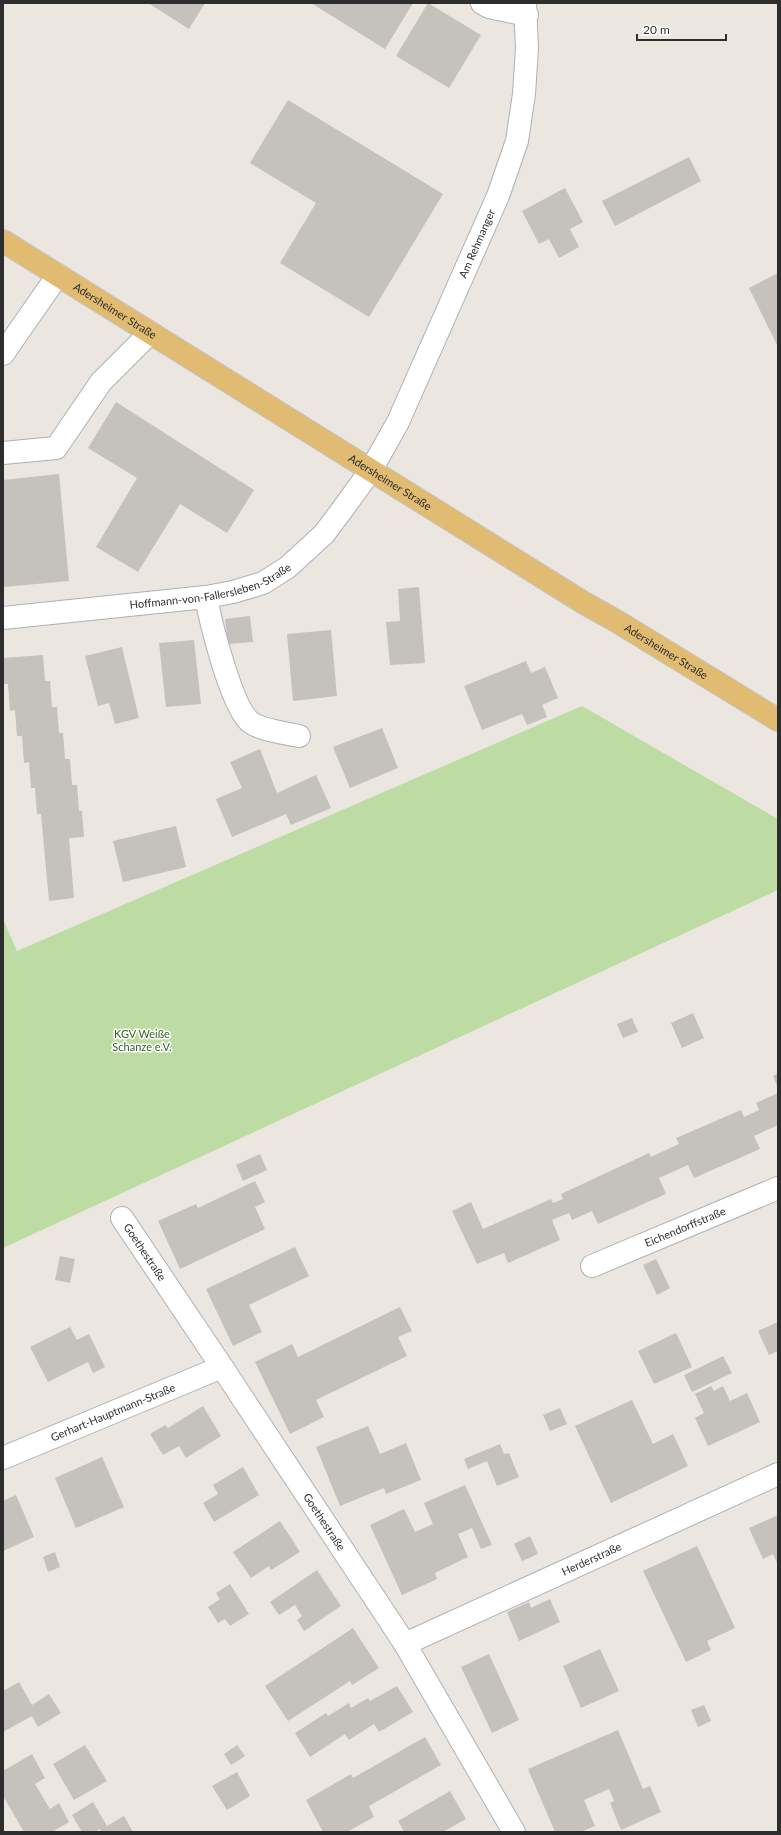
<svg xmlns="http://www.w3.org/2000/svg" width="781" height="1835" font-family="Lato,sans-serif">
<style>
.green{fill:#bddca4}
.building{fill:#c5c1bc}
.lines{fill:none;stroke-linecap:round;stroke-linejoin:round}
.minor-casing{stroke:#adb0b7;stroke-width:24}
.major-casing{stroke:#c4c4c4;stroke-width:24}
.minor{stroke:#fff;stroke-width:22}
.major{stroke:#e1bb71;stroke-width:22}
.labels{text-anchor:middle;stroke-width:3;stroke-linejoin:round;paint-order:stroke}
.street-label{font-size:11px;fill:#2d2d2d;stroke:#fff}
.park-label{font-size:11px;fill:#376224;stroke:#fff}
</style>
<rect width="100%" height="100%" fill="#ece6e1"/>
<path class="green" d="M 582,706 L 778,819 L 778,890 L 3,1248 L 3,919 L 17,951 Z"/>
<path class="building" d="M 148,3 L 205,3 L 189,29 Z
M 311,3 L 413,3 L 385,49 Z
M 428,3 L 481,35 L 449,88 L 396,56 Z
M 288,100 L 443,194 L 369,317 L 280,263 L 316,203 L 250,163 Z
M 689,157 L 701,181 L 615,226 L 602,201 Z
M 565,188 L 583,222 L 570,229 L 579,247 L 559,258 L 549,239 L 539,244 L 522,211 Z
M 778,273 L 778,347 L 749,288 Z
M 116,402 L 254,490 L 227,533 L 180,504 L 138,572 L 96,547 L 137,478 L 88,448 Z
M 59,474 L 69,581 L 3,587 L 3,480 Z
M 419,587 L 425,663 L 390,665 L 386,622 L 400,621 L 398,589 Z
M 250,616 L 253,642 L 228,644 L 225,619 Z
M 331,630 L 337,696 L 293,701 L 287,634 Z
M 194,640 L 201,704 L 166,707 L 159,643 Z
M 122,647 L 139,718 L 115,724 L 109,703 L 98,706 L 85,656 Z
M 43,655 L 45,681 L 50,681 L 52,707 L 57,707 L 59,733 L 63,733 L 65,759 L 70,759 L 72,785 L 77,785 L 79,811 L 82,811 L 84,837 L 69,838 L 74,898 L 49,901 L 41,814 L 37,814 L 35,788 L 31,788 L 29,762 L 24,763 L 22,736 L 17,736 L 15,710 L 10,711 L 8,684 L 4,684 L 3,676 L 3,658 Z
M 526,661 L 531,673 L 545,667 L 558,698 L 542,705 L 547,717 L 527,725 L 522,714 L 482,730 L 464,686 Z
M 382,728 L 398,768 L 350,788 L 333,747 Z
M 260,749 L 277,793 L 316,775 L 331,808 L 291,825 L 286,814 L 232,837 L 216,799 L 242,788 L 230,762 Z
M 176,826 L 186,867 L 123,882 L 113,841 Z
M 693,1013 L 704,1038 L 682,1048 L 671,1023 Z
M 632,1018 L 638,1032 L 623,1038 L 617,1024 Z
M 778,1073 L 778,1088 L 773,1076 Z
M 778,1093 L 778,1125 L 754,1136 L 760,1149 L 694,1178 L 688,1165 L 670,1173 L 659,1178 L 666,1194 L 598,1224 L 592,1211 L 572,1220 L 569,1213 L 552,1220 L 560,1240 L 508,1263 L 504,1253 L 477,1264 L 452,1211 L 471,1202 L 483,1229 L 551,1199 L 553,1203 L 563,1199 L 561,1194 L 649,1153 L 651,1157 L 679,1144 L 676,1138 L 741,1110 L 744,1117 L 759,1110 L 756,1103 Z
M 260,1154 L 267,1170 L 243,1181 L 236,1165 Z
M 255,1181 L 265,1202 L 255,1207 L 265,1229 L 180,1269 L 158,1221 L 196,1204 L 198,1208 Z
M 295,1247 L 309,1276 L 249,1305 L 262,1332 L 233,1346 L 206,1289 Z
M 60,1256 L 75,1259 L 70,1283 L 55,1280 Z
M 656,1259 L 670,1288 L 657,1295 L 643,1265 Z
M 400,1307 L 412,1331 L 398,1337 L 407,1356 L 316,1400 L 324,1417 L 290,1434 L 255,1362 L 292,1344 L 298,1357 Z
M 778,1322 L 778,1351 L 769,1355 L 758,1331 Z
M 70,1327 L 77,1340 L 89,1334 L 105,1367 L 93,1373 L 88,1362 L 48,1382 L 30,1347 Z
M 676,1333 L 692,1367 L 654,1384 L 638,1351 Z
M 723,1356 L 732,1373 L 692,1392 L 684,1375 Z
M 711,1386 L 714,1391 L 723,1386 L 730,1401 L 747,1393 L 760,1422 L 708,1446 L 695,1418 L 704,1413 L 695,1394 Z
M 632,1400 L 653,1444 L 673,1434 L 688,1466 L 611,1503 L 575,1426 Z
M 203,1406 L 221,1436 L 186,1458 L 179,1446 L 163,1455 L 150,1434 L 165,1425 L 168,1428 Z
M 560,1408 L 567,1424 L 550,1431 L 543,1415 Z
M 368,1426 L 380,1454 L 406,1443 L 421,1480 L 386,1494 L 384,1488 L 340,1506 L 316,1447 Z
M 500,1444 L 504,1454 L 509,1453 L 519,1477 L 497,1486 L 487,1461 L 468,1469 L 464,1459 Z
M 102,1457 L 124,1507 L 76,1528 L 55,1478 Z
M 243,1467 L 259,1495 L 214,1522 L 203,1503 L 218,1494 L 213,1485 Z
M 465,1485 L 492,1545 L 481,1549 L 472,1528 L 458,1534 L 468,1557 L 435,1573 L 437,1579 L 402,1595 L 370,1525 L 404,1509 L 415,1532 L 433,1524 L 424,1503 Z
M 16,1495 L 34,1537 L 3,1551 L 3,1501 Z
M 778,1515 L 778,1565 L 773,1554 L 763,1559 L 749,1528 Z
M 280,1521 L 300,1552 L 271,1570 L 269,1566 L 251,1578 L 233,1552 Z
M 530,1536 L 538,1554 L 522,1561 L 514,1544 Z
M 697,1546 L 735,1628 L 707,1641 L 711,1650 L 686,1662 L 643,1571 Z
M 55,1552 L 60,1567 L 48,1572 L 43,1557 Z
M 317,1570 L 341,1606 L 304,1631 L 297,1620 L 302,1616 L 295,1605 L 279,1615 L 270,1602 Z
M 230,1584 L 249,1614 L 230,1626 L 225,1619 L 218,1623 L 208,1607 L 220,1599 L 216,1593 Z
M 550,1599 L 560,1622 L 519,1641 L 507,1612 L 529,1602 L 531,1608 Z
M 353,1628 L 379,1668 L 352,1685 L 350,1681 L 288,1721 L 265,1686 Z
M 600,1649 L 619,1691 L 581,1708 L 563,1666 Z
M 489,1654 L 519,1720 L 492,1733 L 461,1667 Z
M 19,1682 L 32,1705 L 49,1694 L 61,1713 L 38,1727 L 32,1716 L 3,1732 L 3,1691 Z
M 397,1686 L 413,1712 L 379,1732 L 374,1724 L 349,1740 L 345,1734 L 310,1757 L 295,1733 L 326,1713 L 328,1716 L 349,1703 L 351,1708 L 368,1698 L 370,1701 Z
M 704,1705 L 711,1721 L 698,1727 L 691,1710 Z
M 618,1730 L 643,1789 L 650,1786 L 661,1812 L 621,1830 L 610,1803 L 614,1801 L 609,1789 L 584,1800 L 595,1826 L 580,1832 L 555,1832 L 528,1769 Z
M 425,1737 L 441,1765 L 369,1806 L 374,1817 L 347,1832 L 323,1832 L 306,1800 L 351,1774 L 353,1778 Z
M 85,1745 L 107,1781 L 74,1800 L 53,1764 Z
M 237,1745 L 245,1756 L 231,1765 L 224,1754 Z
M 32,1754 L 45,1778 L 35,1784 L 50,1809 L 59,1803 L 69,1822 L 52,1832 L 24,1832 L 3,1796 L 3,1771 Z
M 237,1772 L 250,1796 L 227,1810 L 212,1786 Z
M 450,1791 L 466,1819 L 443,1832 L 404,1832 L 398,1821 Z
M 93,1802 L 107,1826 L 124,1816 L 133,1832 L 101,1832 L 100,1829 L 95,1832 L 82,1832 L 72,1815 Z"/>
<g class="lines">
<g class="minor-casing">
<g id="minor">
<path d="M 482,3 L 489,7 L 527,15"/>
<path d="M 3,354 L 58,275"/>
<path d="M 3,453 L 56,448 L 101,382 L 150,333"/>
<path d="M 206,597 C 211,624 231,704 249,721 C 259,730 286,733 299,736"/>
<path id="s1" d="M 3,618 L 206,597 L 233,592 L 263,583 L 288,567 L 324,534 L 342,510 L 371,470 L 398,422 L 498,196 L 517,141 L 524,94 L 527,48 L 525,3"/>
<path id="s2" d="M 122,1218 L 222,1367 L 405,1644 L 514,1832"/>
<path id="s3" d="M 592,1266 L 778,1188"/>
<path id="s4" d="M 3,1458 L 222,1367"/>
<path id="s5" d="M 405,1644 L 778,1474"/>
</g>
</g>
<g class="major-casing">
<g id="major">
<path id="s6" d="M 3,241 L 584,603 L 618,622 L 778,720"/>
</g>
</g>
<use href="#minor" class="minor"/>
<use href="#major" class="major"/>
</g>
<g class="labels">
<g class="street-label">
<text dy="4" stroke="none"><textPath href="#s1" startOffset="671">Am Rehmanger</textPath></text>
<text dy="4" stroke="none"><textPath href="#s6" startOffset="132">Adersheimer Straße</textPath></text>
<text dy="4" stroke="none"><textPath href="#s6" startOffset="456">Adersheimer Straße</textPath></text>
<text dy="4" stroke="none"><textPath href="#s1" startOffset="211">Hoffmann-von-Fallersleben-Straße</textPath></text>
<text dy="4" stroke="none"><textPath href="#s6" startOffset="780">Adersheimer Straße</textPath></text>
<text dy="4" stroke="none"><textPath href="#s3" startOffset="101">Eichendorffstraße</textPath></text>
<text dy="4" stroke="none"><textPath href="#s2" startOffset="41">Goethestraße</textPath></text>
<text dy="4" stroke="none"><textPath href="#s4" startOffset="119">Gerhart-Hauptmann-Straße</textPath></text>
<text dy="4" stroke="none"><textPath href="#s2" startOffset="365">Goethestraße</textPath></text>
<text dy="4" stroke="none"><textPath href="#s5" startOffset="205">Herderstraße</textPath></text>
</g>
<g class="park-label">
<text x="142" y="1038">KGV Weiße<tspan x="142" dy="13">Schanze e.V.</tspan></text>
</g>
</g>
<rect width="781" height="1835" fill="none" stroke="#2d2d2d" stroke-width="8"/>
<path d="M637 34v6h89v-6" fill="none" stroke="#2d2d2d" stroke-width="2"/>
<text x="643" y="34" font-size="12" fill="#2d2d2d" stroke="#ffffff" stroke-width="3" paint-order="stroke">20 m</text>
</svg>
